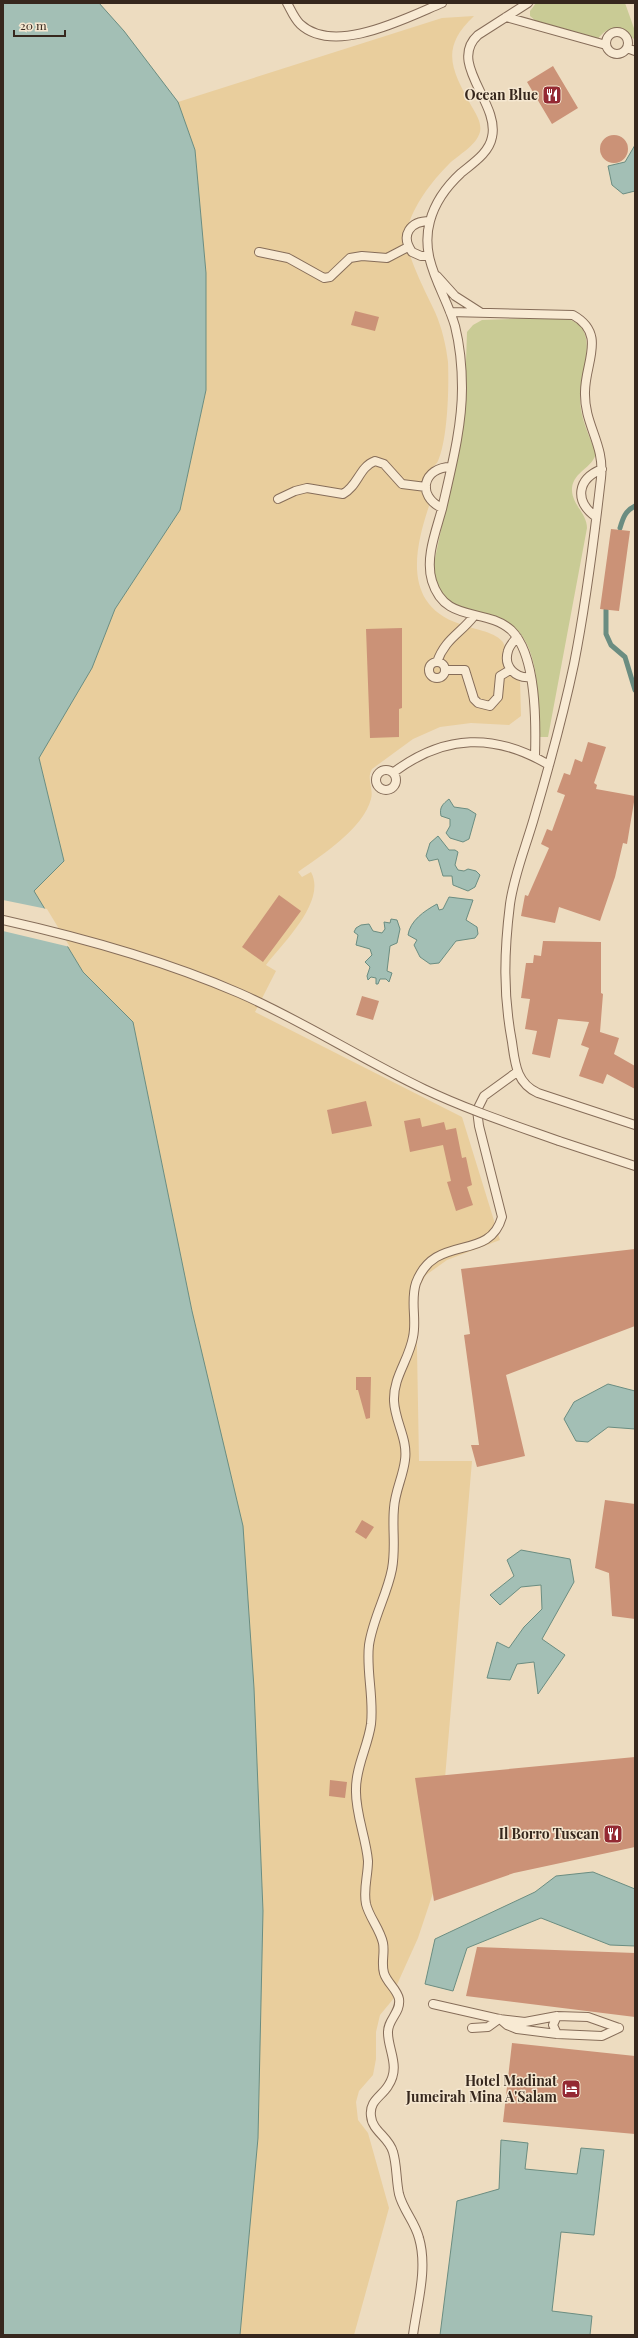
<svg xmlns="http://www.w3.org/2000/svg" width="638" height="2338" font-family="'Playfair Display',serif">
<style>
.green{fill:#c9cb95}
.sand{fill:#e9ce9d}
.water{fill:#a3bfb5;stroke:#6b8d81}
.pier{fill:#eddcc0}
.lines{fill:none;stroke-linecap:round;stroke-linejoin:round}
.stream{stroke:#6b8d81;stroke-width:5}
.building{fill:#cb9277}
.service-casing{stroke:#866d59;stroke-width:10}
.service{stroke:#f8ead3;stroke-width:8}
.service-bridge-casing{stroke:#866d59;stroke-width:10;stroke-linecap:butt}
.service-bridge{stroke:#f8ead3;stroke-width:8}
.labels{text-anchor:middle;stroke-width:3;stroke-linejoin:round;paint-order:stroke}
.poi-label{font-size:14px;font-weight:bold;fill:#36271d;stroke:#f5e7d0;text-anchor:end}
</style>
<rect width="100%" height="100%" fill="#eddcc0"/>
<path class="green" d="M 536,3 L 625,3 L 635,31 L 635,38 L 634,39 C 619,27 610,23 597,40 L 537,22 L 530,16 L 530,11 Z
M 559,317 C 605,323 580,368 580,398 C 580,418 589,435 596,453 C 593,468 574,471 572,488 C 571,504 587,513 587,528 L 548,737 L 540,737 C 537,704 541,660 520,633 C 494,600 432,627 434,563 L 464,422 L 467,332 L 473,325 L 482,320 Z"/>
<path class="sand" d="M 474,16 C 439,49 452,70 472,107 C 476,114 482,123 480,132 C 476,146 458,155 449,164 C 431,182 413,206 407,230 C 402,249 427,294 435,312 C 442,328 446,345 448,362 C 449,387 448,438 438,461 C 436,465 432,467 431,471 C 426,480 425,497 429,506 C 414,551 403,605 460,624 C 472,629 493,631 502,641 C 506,645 510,669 512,676 L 520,680 L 521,716 L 509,725 L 471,723 L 440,727 L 413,739 L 372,769 C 366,779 374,788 371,799 C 363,829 323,854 298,872 L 302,877 L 311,872 C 327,901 283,943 266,965 L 276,971 L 255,1012 L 462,1117 L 500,1240 L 447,1260 L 426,1275 L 416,1292 L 419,1461 L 472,1461 L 436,1884 L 418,1938 L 395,1989 L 394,1998 L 380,2015 L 376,2032 L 376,2059 L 373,2075 L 359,2091 L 356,2102 L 358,2120 L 368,2133 L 389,2208 L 354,2335 L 240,2335 L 258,2138 L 263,1911 L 254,1688 L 192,1311 L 133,1022 L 83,972 L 34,891 L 64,861 L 39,758 L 92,668 L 115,609 L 180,510 L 206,390 L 206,273 L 195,150 L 178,102 L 442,18 Z"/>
<path class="water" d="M 3,3 L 99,3 L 124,31 L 178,102 L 195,150 L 206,273 L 206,390 L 180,510 L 115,609 L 92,668 L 39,758 L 64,861 L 34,891 L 83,972 L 133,1022 L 192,1311 L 243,1526 L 254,1688 L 263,1911 L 258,2138 L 240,2335 L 3,2335 Z
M 635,145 L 635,191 L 623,194 L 612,185 L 608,166 L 625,162 Z
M 449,799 L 454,807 L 468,809 L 476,814 L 469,839 L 463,842 L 450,838 L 446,833 L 450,826 L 450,819 L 441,816 C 439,807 443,804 449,799 Z
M 438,836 L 449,850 L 455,850 L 458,852 L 455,865 L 458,870 L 464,871 L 468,869 L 476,871 L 480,875 L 475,887 L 468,891 L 453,885 L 452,876 L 443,876 L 438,859 L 429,861 L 426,856 L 430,843 Z
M 449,897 L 473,900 L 466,920 L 477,927 L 478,934 L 475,938 L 456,941 L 439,963 L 430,964 L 420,957 L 414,945 L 417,940 L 408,935 C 410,921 424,911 437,904 L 439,910 L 443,909 Z
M 391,919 L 397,920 L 400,929 L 397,943 L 390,946 L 387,971 L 392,973 L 389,982 L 386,979 L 380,979 L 378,984 L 376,984 L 376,978 L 371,977 L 368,980 L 367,976 L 370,967 L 365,962 L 372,955 L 370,949 L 356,945 L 358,935 L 354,932 L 356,928 L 361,925 L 369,924 L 373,931 L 382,933 L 385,929 L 384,922 L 390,923 Z
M 608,1384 L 635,1391 L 635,1429 L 608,1427 L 588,1442 L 576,1441 L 564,1419 L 574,1402 Z
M 521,1550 L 570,1559 L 574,1582 L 542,1639 L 565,1655 L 538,1694 L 534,1662 L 517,1664 L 510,1680 L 487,1678 L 497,1642 L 509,1648 L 524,1627 L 542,1609 L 541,1585 L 521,1587 L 500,1605 L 490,1595 L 514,1576 L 507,1560 Z
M 593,1872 L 635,1889 L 635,1946 L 610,1945 L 541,1918 L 467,1948 L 453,1991 L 425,1984 L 435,1939 L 535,1892 L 556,1876 Z
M 501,2140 L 528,2143 L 525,2169 L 577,2174 L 581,2148 L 604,2150 L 594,2235 L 561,2232 L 552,2311 L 592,2316 L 590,2335 L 440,2335 L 457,2201 L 499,2189 Z"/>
<path class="pier" d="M 3,900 L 47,909 L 70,947 L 3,931 Z"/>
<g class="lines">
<path class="stream" d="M 620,528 C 623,518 625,511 635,506
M 606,610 L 606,634 L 611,645 L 625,657 L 635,690"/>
</g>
<path class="building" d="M 553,66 L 578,108 L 552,124 L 527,82 Z
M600 149a14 14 0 1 1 28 0a14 14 0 1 1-28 0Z
M 355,311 L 379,317 L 375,331 L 351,325 Z
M 611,529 L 630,531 L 619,611 L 600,609 Z
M 402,628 L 402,708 L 399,709 L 399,737 L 370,738 L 366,629 Z
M 588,742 L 606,747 L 594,783 L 597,785 L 596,789 L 635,796 L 627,844 L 623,843 L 615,877 L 600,921 L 559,907 L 555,923 L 521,916 L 525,895 L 528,896 L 549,848 L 541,844 L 547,829 L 552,831 L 565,795 L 557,792 L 564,773 L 570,775 L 575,759 L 582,762 Z
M 279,895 L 301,911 L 263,962 L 242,947 Z
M 543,941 L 601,942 L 601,993 L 603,994 L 600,1032 L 619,1038 L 614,1054 L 635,1066 L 635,1089 L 607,1074 L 603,1084 L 579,1076 L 589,1048 L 581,1045 L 589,1022 L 558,1019 L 550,1058 L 532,1054 L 537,1031 L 525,1029 L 530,999 L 521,998 L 526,963 L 533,963 L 534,955 L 541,956 Z
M 362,996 L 379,1001 L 373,1020 L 356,1015 Z
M 366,1101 L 372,1126 L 332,1134 L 327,1110 Z
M 420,1118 L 422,1127 L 444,1122 L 446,1130 L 456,1128 L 462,1158 L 466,1157 L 472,1185 L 467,1187 L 473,1205 L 456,1211 L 447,1182 L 451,1181 L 443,1145 L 410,1152 L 404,1121 Z
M 635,1249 L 635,1326 L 506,1375 L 525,1456 L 477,1467 L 471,1445 L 479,1445 L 464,1335 L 470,1334 L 461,1269 Z
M 356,1377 L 371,1377 L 370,1418 L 366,1419 L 358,1390 L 356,1390 Z
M 605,1500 L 635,1504 L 635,1619 L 612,1616 L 609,1573 L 595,1568 Z
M 362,1520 L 374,1527 L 366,1539 L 355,1532 Z
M 635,1757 L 635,1847 L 514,1873 L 434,1901 L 415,1778 Z
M 330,1780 L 347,1782 L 345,1798 L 329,1796 Z
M 477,1947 L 635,1953 L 635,2017 L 466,1996 Z
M 512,2043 L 635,2056 L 635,2134 L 503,2122 Z"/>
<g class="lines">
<g class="service-casing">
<path id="service" d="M 287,3 C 291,10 294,18 300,24 C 334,56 406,18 442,3
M 528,3 L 478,35 C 447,63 500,103 492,137 C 489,153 473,163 461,173 C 447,186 435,202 430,221 C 419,260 445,291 455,326 C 460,346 462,368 462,388 C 462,428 451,469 442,509 C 436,531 425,558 432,581 C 445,624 485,607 511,630 C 537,655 536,723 535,756
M 506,17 L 606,45
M606 43a11 11 0 1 1 22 0a11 11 0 1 1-22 0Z
M 627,48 L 635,51
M 259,252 L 288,258 L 324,278 L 330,277 L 350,258 L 362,256 L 387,258 L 408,247
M 429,256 L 421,256 L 412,252 C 400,235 410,221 430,221
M 437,276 L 455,296 L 480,312
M 450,312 L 573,315 C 607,334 585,362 585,392 C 584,425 605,444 601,478 C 594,540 586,603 574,664 C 563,716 549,767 534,818 C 526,846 514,875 510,904 C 504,952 503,994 512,1042 C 515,1063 516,1083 538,1093 L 635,1125
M 278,499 L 295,491 L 307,488 L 343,494 C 358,486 359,467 375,461 L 384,464 L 402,484 L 426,487
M 442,508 C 416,496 423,467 451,467
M 596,517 C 574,501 577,479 602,469
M 517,637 C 514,641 509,646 508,651 C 503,667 516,679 531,677
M429 670a8 8 0 1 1 16 0a8 8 0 1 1-16 0Z
M 437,662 C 445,639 460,634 474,616
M 445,670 L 465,670 L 474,699 L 478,703 L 490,706 L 498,697 L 500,676 L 510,670
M376 780a10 10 0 1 1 20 0a10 10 0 1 1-20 0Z
M 394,772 C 445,734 495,733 549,765
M 559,1141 L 635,1166
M 433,2004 L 499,2019 L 525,2022 L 557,2016 L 588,2017 L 619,2028
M 557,2016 L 553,2025 L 557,2034
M 500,2019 L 507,2025 L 517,2029 L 557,2034 L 602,2036 L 619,2028
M 472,2028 L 488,2027 L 499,2019
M 413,2335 C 417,2304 428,2269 419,2238 C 415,2222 403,2210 399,2194 C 396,2180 397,2165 393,2152 C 389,2137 372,2131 371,2116 C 369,2101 381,2097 388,2086 C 401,2067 388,2050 388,2033 C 387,2020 401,2013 399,1999 C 397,1989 387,1983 384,1973 C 381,1963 385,1953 383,1943 C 380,1929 369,1917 366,1904 C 363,1889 368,1876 368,1861 C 366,1837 355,1813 356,1789 C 356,1766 368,1746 371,1724 C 374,1697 366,1671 369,1645 C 373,1618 387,1595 392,1569 C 396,1548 392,1528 394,1508 C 395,1491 403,1477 405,1460 C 408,1439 395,1422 394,1401 C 393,1377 409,1360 413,1337 C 417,1319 410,1301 416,1283 C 435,1232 489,1263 502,1217 L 479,1126 L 477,1110 L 484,1096 L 517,1072"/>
</g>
<use href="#service" class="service"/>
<g class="service-bridge-casing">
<path id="service-bridge" d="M 3,920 C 84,938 163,960 239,993 C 303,1021 361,1059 424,1089 C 468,1110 514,1125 559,1141"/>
</g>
<use href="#service-bridge" class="service-bridge"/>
</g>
<defs>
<g id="restaurant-square" transform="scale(1)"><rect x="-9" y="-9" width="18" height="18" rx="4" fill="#942933" stroke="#f5e7d0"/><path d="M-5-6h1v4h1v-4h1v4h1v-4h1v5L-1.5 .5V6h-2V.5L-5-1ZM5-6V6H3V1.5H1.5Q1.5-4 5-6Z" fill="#fff"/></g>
<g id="hotel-square" transform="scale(1)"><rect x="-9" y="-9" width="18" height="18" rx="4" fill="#942933" stroke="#f5e7d0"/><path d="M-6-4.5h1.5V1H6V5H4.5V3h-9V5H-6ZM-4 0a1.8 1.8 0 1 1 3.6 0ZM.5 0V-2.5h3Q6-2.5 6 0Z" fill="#fff"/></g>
</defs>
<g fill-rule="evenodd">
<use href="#restaurant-square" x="552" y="95"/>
<use href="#restaurant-square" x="613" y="1834"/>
<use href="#hotel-square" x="571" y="2089"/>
</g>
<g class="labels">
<g class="poi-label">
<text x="538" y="100">Ocean Blue</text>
<text x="599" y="1839">Il Borro Tuscan</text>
<text x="557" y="2086">Hotel Madinat<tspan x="557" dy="16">Jumeirah Mina A'Salam</tspan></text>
</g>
</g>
<rect width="638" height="2338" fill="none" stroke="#36271d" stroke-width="8"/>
<path d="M14 30v6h51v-6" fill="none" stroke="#36271d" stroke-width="2"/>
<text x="20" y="30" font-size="12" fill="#36271d" stroke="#f5e7d0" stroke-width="3" paint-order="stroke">20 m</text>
</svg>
